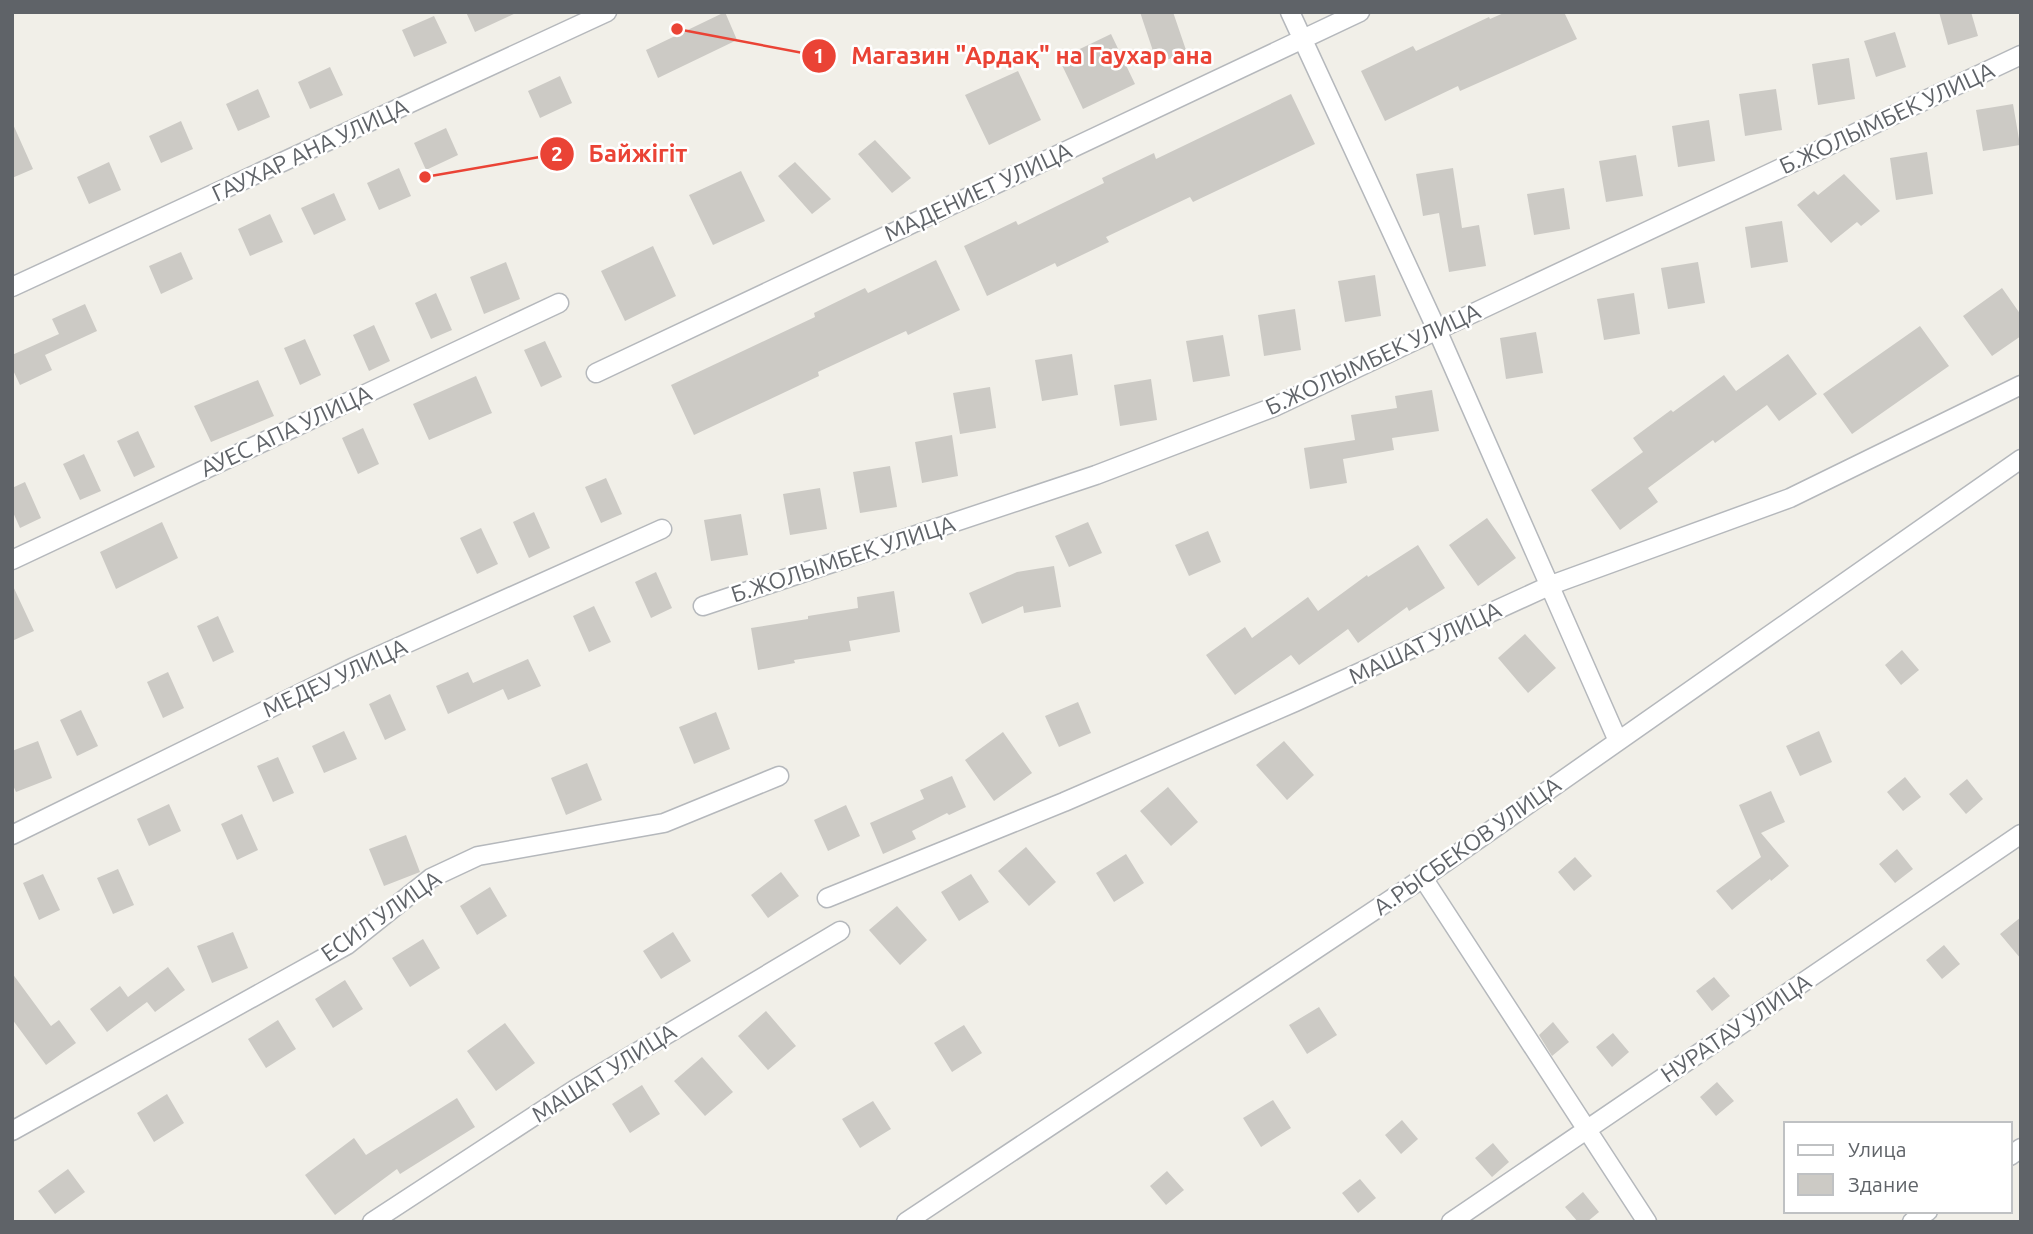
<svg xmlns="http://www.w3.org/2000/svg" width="2033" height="1234" font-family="Ubuntu,sans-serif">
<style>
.building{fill:#cccac5}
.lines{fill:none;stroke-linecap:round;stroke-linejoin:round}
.street-casing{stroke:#b5b8bc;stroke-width:21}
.street{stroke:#fff;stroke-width:18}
.labels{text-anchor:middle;stroke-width:5;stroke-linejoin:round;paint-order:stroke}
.street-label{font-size:23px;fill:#5f6368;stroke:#fff}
.leader{fill:none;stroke:#ea4335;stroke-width:2.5}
.callout-dot{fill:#ea4335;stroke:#fff;stroke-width:2.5}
.mark-label{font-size:21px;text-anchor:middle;font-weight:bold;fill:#fff}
.callout-label{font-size:24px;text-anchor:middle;font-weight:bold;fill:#ea4335;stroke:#fff;stroke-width:5;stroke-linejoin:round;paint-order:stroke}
</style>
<rect width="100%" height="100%" fill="#f1efe8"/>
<path class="building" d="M 466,12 L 518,12 L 475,32 Z
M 725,12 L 737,40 L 658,78 L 646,50 Z
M 1140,12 L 1173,12 L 1187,53 L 1157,63 Z
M 1506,12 L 1564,12 L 1577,39 L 1460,91 L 1458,86 L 1385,121 L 1361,71 L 1413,46 L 1416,51 L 1489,17 L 1490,19 Z
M 1939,12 L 1971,12 L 1978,36 L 1948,45 Z
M 434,16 L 447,43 L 414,57 L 402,30 Z
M 1895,32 L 1906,67 L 1876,77 L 1864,41 Z
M 1111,34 L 1135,84 L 1083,109 L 1059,59 Z
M 1849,58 L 1855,99 L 1818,105 L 1812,64 Z
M 330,67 L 343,95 L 310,109 L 298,82 Z
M 1018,71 L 1041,120 L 989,145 L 965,95 Z
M 560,76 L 572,103 L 540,118 L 528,91 Z
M 258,89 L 270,117 L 238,131 L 226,104 Z
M 1776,89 L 1782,130 L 1745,136 L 1739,94 Z
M 1291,94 L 1315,144 L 1193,202 L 1190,197 L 1106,237 L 1109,242 L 1057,267 L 1055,263 L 987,296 L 964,246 L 1016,221 L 1018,225 L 1104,183 L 1102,178 L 1154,153 L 1156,159 Z
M 2013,104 L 2020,145 L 1983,151 L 1976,110 Z
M 1709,120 L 1715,161 L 1678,167 L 1672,126 Z
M 181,121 L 193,149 L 161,163 L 149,136 Z
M 12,122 L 33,169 L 12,178 Z
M 446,128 L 458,155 L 426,170 L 414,143 Z
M 875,140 L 911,178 L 892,193 L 858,154 Z
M 1927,152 L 1933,194 L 1896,200 L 1890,158 Z
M 1636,155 L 1643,196 L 1606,202 L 1599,161 Z
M 109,162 L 121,190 L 89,204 L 77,177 Z
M 795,162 L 831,199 L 812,214 L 778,176 Z
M 399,168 L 411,196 L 379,210 L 367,183 Z
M 1453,168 L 1462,228 L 1479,225 L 1486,266 L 1449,272 L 1439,213 L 1423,216 L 1416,174 Z
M 741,171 L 765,221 L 713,245 L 689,195 Z
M 1844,174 L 1880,211 L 1861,226 L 1857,222 L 1831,243 L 1797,205 L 1814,191 L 1818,195 Z
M 1564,188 L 1570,229 L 1534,235 L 1527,194 Z
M 334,193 L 346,220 L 314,235 L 301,208 Z
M 270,214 L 283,242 L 250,256 L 238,229 Z
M 1782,221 L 1788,262 L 1751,268 L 1745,227 Z
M 653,246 L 676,296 L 625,321 L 601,271 Z
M 181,252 L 193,279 L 161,294 L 149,266 Z
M 936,260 L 960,310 L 908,335 L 906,331 L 818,372 L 819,376 L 694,435 L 671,385 L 815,317 L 814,313 L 865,288 L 868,293 Z
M 506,262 L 520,299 L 484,314 L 470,277 Z
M 1698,262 L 1705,303 L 1668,309 L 1661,268 Z
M 1375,275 L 1381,316 L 1345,322 L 1338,281 Z
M 2002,288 L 2021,315 L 2021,336 L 1992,356 L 1963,316 Z
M 436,293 L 452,330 L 431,339 L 415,303 Z
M 1634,293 L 1640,334 L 1604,340 L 1597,299 Z
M 85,304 L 97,331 L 45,355 L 52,370 L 20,385 L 12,368 L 12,355 L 59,334 L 52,319 Z
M 1295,309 L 1301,350 L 1264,356 L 1258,315 Z
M 374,325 L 390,361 L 369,371 L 353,335 Z
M 1920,326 L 1949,366 L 1852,434 L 1823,394 Z
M 1536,332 L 1543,373 L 1506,379 L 1500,338 Z
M 1223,335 L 1230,376 L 1193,382 L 1186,341 Z
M 305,339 L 321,375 L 300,385 L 284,348 Z
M 545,341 L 562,377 L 541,387 L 524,350 Z
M 1072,354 L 1078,395 L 1042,401 L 1035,360 Z
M 1788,354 L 1817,394 L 1779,421 L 1767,405 L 1715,443 L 1713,440 L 1648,488 L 1658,502 L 1620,530 L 1591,490 L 1643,452 L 1633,438 L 1671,410 L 1673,412 L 1724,375 L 1736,391 Z
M 476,376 L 492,413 L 429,440 L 413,404 Z
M 1151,379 L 1157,420 L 1120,426 L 1114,385 Z
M 258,380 L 274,416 L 211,442 L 194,406 Z
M 990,387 L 996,428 L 960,434 L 953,393 Z
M 1432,390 L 1439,431 L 1392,438 L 1394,450 L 1343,459 L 1347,483 L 1310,489 L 1304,448 L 1355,440 L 1351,415 L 1397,408 L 1395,396 Z
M 363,428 L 379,464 L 358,474 L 342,438 Z
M 138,431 L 155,467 L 134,477 L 117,441 Z
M 952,435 L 958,476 L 922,483 L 915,442 Z
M 84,454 L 101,491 L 80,500 L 63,464 Z
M 890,466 L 897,507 L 860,513 L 853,472 Z
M 606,478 L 622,514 L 601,523 L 585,487 Z
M 25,482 L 41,518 L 20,528 L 12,510 L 12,488 Z
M 820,488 L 827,529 L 790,535 L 783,494 Z
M 534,512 L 550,548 L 529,558 L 513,522 Z
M 741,514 L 748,555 L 711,561 L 704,520 Z
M 1487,518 L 1516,558 L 1478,586 L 1449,545 Z
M 162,522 L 178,558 L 116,589 L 100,552 Z
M 1088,522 L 1102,553 L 1069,567 L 1055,536 Z
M 481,528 L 498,564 L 477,574 L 460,538 Z
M 1208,531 L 1221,562 L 1189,576 L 1175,545 Z
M 1418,545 L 1445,588 L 1409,611 L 1407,607 L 1358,643 L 1348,629 L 1299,665 L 1291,655 L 1235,695 L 1206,655 L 1245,627 L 1252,638 L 1308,597 L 1318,611 L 1367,575 L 1368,577 Z
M 1054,566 L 1061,607 L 1024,613 L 1023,606 L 982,624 L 969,593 L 1017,572 Z
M 656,572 L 672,608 L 651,618 L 635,582 Z
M 12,584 L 34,631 L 12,641 Z
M 894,591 L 900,632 L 849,641 L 851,651 L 794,660 L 795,663 L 758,670 L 751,628 L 808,619 L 808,616 L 858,608 L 857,597 Z
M 594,606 L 611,642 L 589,652 L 573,616 Z
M 218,616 L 234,652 L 213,662 L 197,626 Z
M 1525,634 L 1556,668 L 1528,693 L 1498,658 Z
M 1902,650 L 1919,670 L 1901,685 L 1885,665 Z
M 528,659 L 541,686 L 508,700 L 503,689 L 448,714 L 436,686 L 468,672 L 473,683 Z
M 168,672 L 184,708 L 163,718 L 147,682 Z
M 390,694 L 406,730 L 385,740 L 369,704 Z
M 1078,702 L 1091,733 L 1059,747 L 1045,716 Z
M 81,710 L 98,746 L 77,756 L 60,720 Z
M 716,712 L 730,749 L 694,764 L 679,727 Z
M 344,731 L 357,759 L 324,773 L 312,746 Z
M 1819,731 L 1832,762 L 1800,776 L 1786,746 Z
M 1003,732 L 1032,773 L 994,801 L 965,760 Z
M 38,741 L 52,778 L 16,792 L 12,783 L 12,751 Z
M 1284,741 L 1314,775 L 1287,800 L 1256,765 Z
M 278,757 L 294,793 L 273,802 L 257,766 Z
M 587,763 L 602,800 L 566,815 L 551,778 Z
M 952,776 L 966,807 L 949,815 L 947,813 L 912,831 L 916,839 L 883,854 L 870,823 L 924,799 L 920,790 Z
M 1905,777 L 1921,797 L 1903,811 L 1887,792 Z
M 1967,779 L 1983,799 L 1966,814 L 1949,794 Z
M 1168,787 L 1198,822 L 1171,846 L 1140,811 Z
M 1771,791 L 1785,822 L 1761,833 L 1789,866 L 1771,881 L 1770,879 L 1732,910 L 1716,891 L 1761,857 L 1739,805 Z
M 169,804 L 181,831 L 149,846 L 137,819 Z
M 846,805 L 860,836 L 828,851 L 814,820 Z
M 242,814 L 258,850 L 237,860 L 221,824 Z
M 406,835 L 420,872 L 384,886 L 369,849 Z
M 1026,847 L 1056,882 L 1029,906 L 998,871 Z
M 1897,849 L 1913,869 L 1895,883 L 1879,864 Z
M 1126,854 L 1144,883 L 1114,902 L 1096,873 Z
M 1575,857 L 1592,876 L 1574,891 L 1558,872 Z
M 118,869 L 134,905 L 113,914 L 97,878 Z
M 781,872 L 799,896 L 768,918 L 751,895 Z
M 43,874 L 60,910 L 39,920 L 23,883 Z
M 971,874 L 989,902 L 959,921 L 941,892 Z
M 490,887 L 507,916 L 477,935 L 460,906 Z
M 897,906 L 927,940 L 900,965 L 869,930 Z
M 2021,917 L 2021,959 L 2000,934 Z
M 233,932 L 248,968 L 212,983 L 197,946 Z
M 673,932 L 691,961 L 661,979 L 643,951 Z
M 423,939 L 440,968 L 410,987 L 392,958 Z
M 1944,945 L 1960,964 L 1942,979 L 1926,960 Z
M 168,967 L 185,990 L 155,1012 L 147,1002 L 107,1032 L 90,1009 L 120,986 L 128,997 Z
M 12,973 L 51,1026 L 59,1020 L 76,1043 L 46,1065 L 12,1019 Z
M 1714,977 L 1730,996 L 1712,1011 L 1696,991 Z
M 345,980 L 363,1009 L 333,1028 L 315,999 Z
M 1319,1007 L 1337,1035 L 1307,1054 L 1289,1025 Z
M 766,1011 L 796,1046 L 768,1070 L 738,1036 Z
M 278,1020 L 296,1049 L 266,1068 L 248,1039 Z
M 1553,1022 L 1569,1042 L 1552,1056 L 1539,1035 Z
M 505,1023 L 535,1063 L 496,1091 L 467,1051 Z
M 964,1025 L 982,1053 L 952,1072 L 934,1043 Z
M 1613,1033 L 1629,1052 L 1612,1067 L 1596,1047 Z
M 702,1057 L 733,1092 L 705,1116 L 674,1081 Z
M 1717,1082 L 1734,1101 L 1716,1116 L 1700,1097 Z
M 642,1085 L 660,1114 L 630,1133 L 612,1104 Z
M 167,1094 L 184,1123 L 154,1142 L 137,1113 Z
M 457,1098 L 475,1127 L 400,1174 L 397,1169 L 335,1215 L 305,1175 L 354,1138 L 366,1155 Z
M 1273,1100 L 1291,1128 L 1261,1147 L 1243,1118 Z
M 873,1101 L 891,1129 L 860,1148 L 842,1119 Z
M 1402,1120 L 1418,1139 L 1401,1154 L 1385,1135 Z
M 1493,1143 L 1509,1162 L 1492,1177 L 1475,1158 Z
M 68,1169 L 85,1192 L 55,1214 L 38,1191 Z
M 1167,1171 L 1184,1190 L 1166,1205 L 1150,1186 Z
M 1360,1179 L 1376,1198 L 1358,1213 L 1342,1193 Z
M 1583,1192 L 1599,1212 L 1587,1222 L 1578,1222 L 1565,1207 Z"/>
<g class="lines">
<g class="street-casing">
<path id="street" d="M 1290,12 L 1437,330 L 1618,741
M 12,287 L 607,12
M 596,373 L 1360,12
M 12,560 L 559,303
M 703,606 L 1096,475 L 1274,407 L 2021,55
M 12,835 L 354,667 L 662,529
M 1423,878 L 1647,1222
M 827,898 L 1064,802 L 1295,702 L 1551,585 L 1790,498 L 2021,385
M 12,1131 L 347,945 L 431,878 L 478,856 L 664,823 L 779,776
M 2010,1156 L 2021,1148
M 372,1222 L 577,1088 L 840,931
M 906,1222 L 1423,878 L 2021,459
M 1451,1222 L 2021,834
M 1912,1222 L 1928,1211"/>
</g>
<use href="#street" class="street"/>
</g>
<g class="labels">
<g class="street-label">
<text transform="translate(1887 118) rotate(-25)" y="8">Б.ЖОЛЫМБЕК УЛИЦА</text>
<text transform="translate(310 150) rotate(-25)" y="8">ГАУХАР АНА УЛИЦА</text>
<text transform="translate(978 192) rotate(-25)" y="8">МАДЕНИЕТ УЛИЦА</text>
<text transform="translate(1373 359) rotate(-25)" y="8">Б.ЖОЛЫМБЕК УЛИЦА</text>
<text transform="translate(286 431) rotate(-25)" y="8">АУЕС АПА УЛИЦА</text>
<text transform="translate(843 559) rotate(-18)" y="8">Б.ЖОЛЫМБЕК УЛИЦА</text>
<text transform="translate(1425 643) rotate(-25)" y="8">МАШАТ УЛИЦА</text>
<text transform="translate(335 678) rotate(-25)" y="8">МЕДЕУ УЛИЦА</text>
<text transform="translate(1467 846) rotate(-35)" y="8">А.РЫСБЕКОВ УЛИЦА</text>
<text transform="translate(381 916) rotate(-35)" y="8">ЕСИЛ УЛИЦА</text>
<text transform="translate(1736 1028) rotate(-34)" y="8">НУРАТАУ УЛИЦА</text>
<text transform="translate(604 1073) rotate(-32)" y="8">МАШАТ УЛИЦА</text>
</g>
</g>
<path class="leader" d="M677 29L819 56M425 177L557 154"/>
<g class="callout-dot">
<circle cx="677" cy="29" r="7"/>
<circle cx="425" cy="177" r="7"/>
<circle cx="819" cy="56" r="18"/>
<circle cx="557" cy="154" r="18"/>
</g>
<g class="mark-label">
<text x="819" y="63">1</text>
<text x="557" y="161">2</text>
</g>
<g class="callout-label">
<text x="1032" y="64">Магазин "Ардақ" на Гаухар ана</text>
<text x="638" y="162">Байжігіт</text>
</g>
<rect width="2033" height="1234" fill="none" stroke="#5f6368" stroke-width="28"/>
<rect x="1784" y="1122" width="228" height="91" fill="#ffffff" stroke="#bfc1c3" stroke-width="2"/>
<rect x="1798" y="1145" width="35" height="10" fill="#ffffff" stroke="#bfc1c3" stroke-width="2"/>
<text x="1848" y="1157" font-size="21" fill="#5f6368">Улица</text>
<rect x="1798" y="1174" width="35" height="21" fill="#cccac5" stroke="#bfc1c3" stroke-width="2"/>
<text x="1848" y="1192" font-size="21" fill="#5f6368">Здание</text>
</svg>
